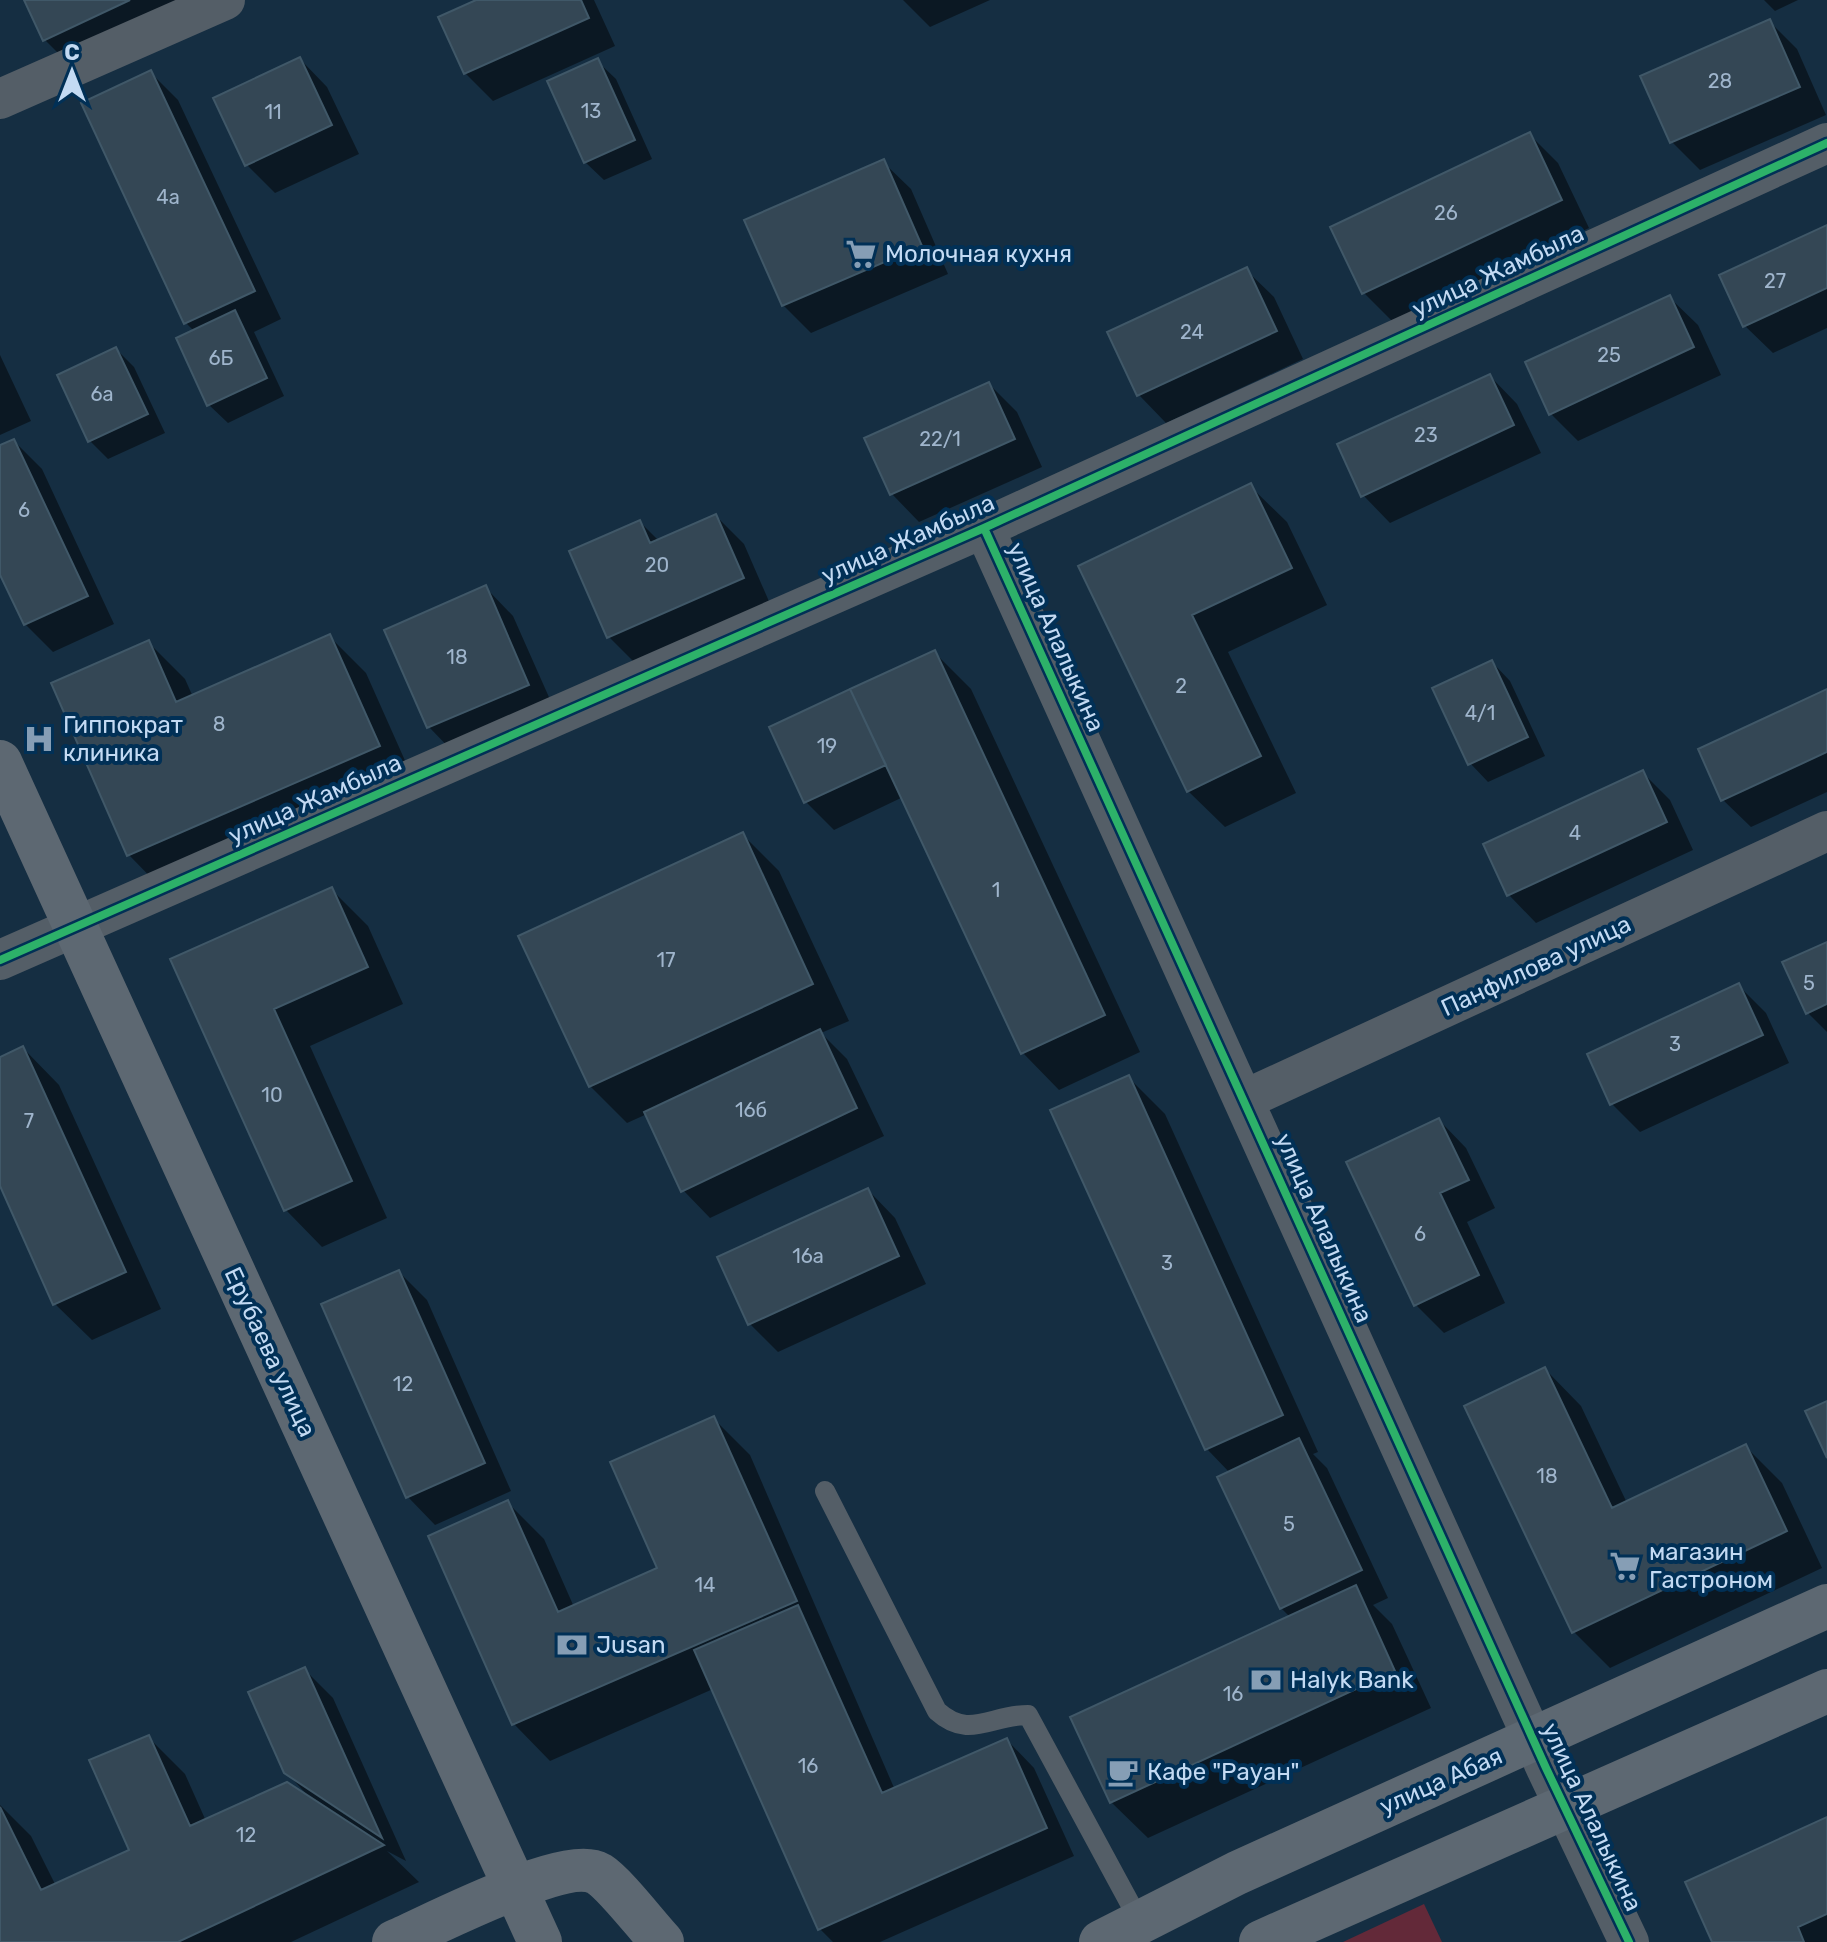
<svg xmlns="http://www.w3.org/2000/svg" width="1827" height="1942" font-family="Rubik,sans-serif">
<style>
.green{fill:#632939}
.shadow{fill:#0007}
.building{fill:#344755;stroke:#405868;stroke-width:2}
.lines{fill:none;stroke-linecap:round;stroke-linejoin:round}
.lane{stroke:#545e67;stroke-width:20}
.street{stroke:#545e67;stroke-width:40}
.secondary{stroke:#5d6872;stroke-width:44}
.cycleway-casing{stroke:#013056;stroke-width:13}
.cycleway{stroke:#2db169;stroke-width:8}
.labels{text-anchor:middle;stroke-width:8;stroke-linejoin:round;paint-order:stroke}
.number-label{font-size:20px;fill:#9fb5cc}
.poi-label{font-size:24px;fill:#c3daf3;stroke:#013056;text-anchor:start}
.street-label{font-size:24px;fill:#c3daf3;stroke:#013056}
</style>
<rect width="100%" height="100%" fill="#152e42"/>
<path class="green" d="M 1424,1904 L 1442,1942 L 1343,1942 Z"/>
<path class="shadow" d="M 26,0 L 215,0 L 73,68 L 45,40 Z
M 481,0 L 594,0 L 615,46 L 493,101 L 465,73 Z
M 903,0 L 990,0 L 930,27 Z
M 1764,0 L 1798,0 L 1775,11 Z
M 1769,21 L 1797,49 L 1826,115 L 1700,170 L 1672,142 L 1643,77 Z
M 300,59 L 327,87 L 359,154 L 275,193 L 247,165 Z
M 597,61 L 616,79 L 652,159 L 604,180 L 585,162 Z
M 151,73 L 178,100 L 281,319 L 254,332 L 284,396 L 228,423 L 209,405 L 195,332 L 186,323 L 84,104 Z
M 1530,135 L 1558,163 L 1589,228 L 1392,321 L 1364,293 L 1333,227 Z
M 883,162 L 911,189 L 948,274 L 811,333 L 783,305 Z
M 1827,227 L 1827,328 L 1773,353 L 1745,326 Z
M 1246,270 L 1274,297 L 1303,359 L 1166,423 L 1139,395 Z
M 1670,298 L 1698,325 L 1721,375 L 1578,441 L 1550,413 Z
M 116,349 L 134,367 L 165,433 L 108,459 L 90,441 Z
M 0,355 L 31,421 L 0,435 Z
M 1490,376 L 1517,404 L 1541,453 L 1390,523 L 1363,495 Z
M 989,384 L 1017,412 L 1042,467 L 919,522 L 892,494 Z
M 14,441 L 42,469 L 114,624 L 53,652 L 25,624 L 0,571 L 0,448 Z
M 1250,486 L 1287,522 L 1327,605 L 1228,652 L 1296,793 L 1225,827 L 1188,791 L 1080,567 Z
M 716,516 L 744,544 L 771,606 L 636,664 L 608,636 L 640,522 L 659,541 Z
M 486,588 L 513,616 L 556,713 L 456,755 L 429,727 Z
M 330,637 L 366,673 L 415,783 L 165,892 L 129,855 L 148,642 L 185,679 L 193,697 Z
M 934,652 L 971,689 L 1140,1052 L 1059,1090 L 1023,1053 L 903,797 L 834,830 L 806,802 L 771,728 Z
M 1492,662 L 1510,681 L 1545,756 L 1488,782 L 1470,763 Z
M 1827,691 L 1827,792 L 1751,827 L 1723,800 Z
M 1643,773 L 1670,800 L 1693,850 L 1536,923 L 1509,895 Z
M 742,834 L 779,871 L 849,1021 L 821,1033 L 847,1059 L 884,1136 L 710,1218 L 683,1190 L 647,1114 L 627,1123 L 590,1086 Z
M 331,889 L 368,926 L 403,1004 L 310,1046 L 387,1218 L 322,1247 L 286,1210 L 173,960 Z
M 1827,944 L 1827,1032 L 1808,1013 Z
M 1739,986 L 1766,1013 L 1789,1063 L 1640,1132 L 1612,1104 Z
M 23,1048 L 59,1085 L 161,1309 L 92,1340 L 55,1304 L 0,1185 L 0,1059 Z
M 1128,1077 L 1165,1114 L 1318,1452 L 1313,1454 L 1327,1468 L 1388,1598 L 1373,1605 L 1392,1624 L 1431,1708 L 1148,1838 L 1111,1802 L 1291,1618 L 1281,1608 L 1230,1473 L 1207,1449 Z
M 1439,1120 L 1466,1148 L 1495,1208 L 1467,1222 L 1505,1303 L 1444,1333 L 1416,1305 Z
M 868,1190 L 895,1218 L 926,1284 L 778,1352 L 750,1324 Z
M 399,1272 L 427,1300 L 511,1491 L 435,1525 L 408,1497 L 323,1305 Z
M 1545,1369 L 1581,1406 L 1627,1503 L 1746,1447 L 1782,1483 L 1822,1568 L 1610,1668 L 1574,1632 Z
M 713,1418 L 750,1455 L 895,1790 L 1007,1740 L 1034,1768 L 1074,1856 L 880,1942 L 833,1942 L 820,1929 L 713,1689 L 550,1761 L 514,1724 L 508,1503 L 544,1539 L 574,1607 L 659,1569 Z
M 305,1670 L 333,1698 L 406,1861 L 387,1851 L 419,1882 L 291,1942 L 0,1942 L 0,1805 L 31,1836 L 56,1886 L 132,1851 L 148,1737 L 185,1774 L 206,1821 L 311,1799 L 286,1772 Z
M 1827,1819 L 1827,1942 L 1715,1942 Z"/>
<path class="building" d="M 24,0 L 130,0 L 43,41 Z
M 476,0 L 581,0 L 589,18 L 464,74 L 438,17 Z
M 1770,19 L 1800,87 L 1670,143 L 1640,76 Z
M 300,57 L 332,125 L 245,166 L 213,98 Z
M 598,58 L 635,140 L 584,163 L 547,81 Z
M 151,70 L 255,291 L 184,324 L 81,103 Z
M 1530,132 L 1562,200 L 1362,294 L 1330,227 Z
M 884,159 L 922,246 L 782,306 L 744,220 Z
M 1827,225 L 1827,288 L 1743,327 L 1719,275 Z
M 1247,267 L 1277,331 L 1137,396 L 1107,332 Z
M 1670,295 L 1694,347 L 1549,415 L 1525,362 Z
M 235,310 L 267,378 L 207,406 L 176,338 Z
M 116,347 L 148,414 L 88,442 L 57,375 Z
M 1490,374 L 1514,425 L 1361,497 L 1337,444 Z
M 989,382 L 1015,439 L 890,495 L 864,438 Z
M 14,439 L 88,596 L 24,625 L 0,575 L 0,445 Z
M 1251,483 L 1292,568 L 1192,615 L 1261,756 L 1187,792 L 1078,566 Z
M 716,514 L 744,578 L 607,638 L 569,551 L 640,520 L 650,543 Z
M 486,585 L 529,685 L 427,728 L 384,630 Z
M 330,634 L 380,746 L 127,856 L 51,683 L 149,640 L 176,702 Z
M 935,650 L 1105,1015 L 1021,1054 L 850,689 Z
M 1492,660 L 1528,737 L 1468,765 L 1432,688 Z
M 850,689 L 886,765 L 804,803 L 769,727 Z
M 1827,689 L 1827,752 L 1721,801 L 1698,749 Z
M 1643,770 L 1667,822 L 1507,896 L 1483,844 Z
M 743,832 L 813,984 L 589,1087 L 518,936 Z
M 332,887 L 368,967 L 274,1009 L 352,1181 L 284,1211 L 170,959 Z
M 1827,942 L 1827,1004 L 1806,1014 L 1782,962 Z
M 1739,983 L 1763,1035 L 1610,1105 L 1587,1054 Z
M 820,1029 L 857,1108 L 681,1192 L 644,1112 Z
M 23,1046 L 126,1272 L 53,1305 L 0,1186 L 0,1057 Z
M 1129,1075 L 1283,1415 L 1205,1450 L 1050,1110 Z
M 1439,1118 L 1469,1180 L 1440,1193 L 1479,1275 L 1414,1306 L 1346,1162 Z
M 868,1188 L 899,1256 L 748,1325 L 717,1257 Z
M 399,1270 L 485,1463 L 406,1498 L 321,1304 Z
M 1545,1367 L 1612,1508 L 1746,1444 L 1787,1531 L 1572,1633 L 1464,1406 Z
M 1827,1401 L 1827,1458 L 1805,1411 Z
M 714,1416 L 797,1601 L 512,1725 L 428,1536 L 508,1500 L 558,1612 L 657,1568 L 610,1462 Z
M 1299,1438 L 1362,1570 L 1280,1609 L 1217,1477 Z
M 1356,1585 L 1395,1671 L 1110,1803 L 1070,1717 Z
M 798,1605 L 882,1793 L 1007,1738 L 1047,1828 L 818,1930 L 694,1650 Z
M 305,1667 L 382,1838 L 284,1773 L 248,1692 Z
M 149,1735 L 190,1826 L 287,1782 L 384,1845 L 178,1942 L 0,1942 L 0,1807 L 41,1890 L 129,1850 L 89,1760 Z
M 1827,1817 L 1827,1914 L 1798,1927 L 1804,1942 L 1712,1942 L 1685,1882 Z"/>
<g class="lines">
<path class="lane" d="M 825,1491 L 937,1711 C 969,1740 990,1715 1028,1715 L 1140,1922"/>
<path class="street" d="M 0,99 L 225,0
M 984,528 L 1546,1768 L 1629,1942
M 0,960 L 984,528 L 1827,143
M 1244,1100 L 1827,831"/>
<path class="secondary" d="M 0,762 L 540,1942
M 394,1942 C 431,1926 566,1855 599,1874 C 615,1884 647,1926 662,1942
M 1101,1942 L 1237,1873 L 1827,1606
M 1261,1942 L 1827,1691"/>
<g class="cycleway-casing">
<path id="cycleway" d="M 984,528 L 1546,1768 L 1629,1942
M 0,960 L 984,528 L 1827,143"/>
</g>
<use href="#cycleway" class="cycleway"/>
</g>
<defs>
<g id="supermarket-bare" transform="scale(2.4)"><path d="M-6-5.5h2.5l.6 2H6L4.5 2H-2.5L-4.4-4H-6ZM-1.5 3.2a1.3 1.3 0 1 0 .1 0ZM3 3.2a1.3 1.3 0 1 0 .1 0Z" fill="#869eb5" stroke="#013056" stroke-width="2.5" paint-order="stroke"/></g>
<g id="hospital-bare" transform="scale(2.4)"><path d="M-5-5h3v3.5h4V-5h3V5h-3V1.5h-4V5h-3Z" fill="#869eb5" stroke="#013056" stroke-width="2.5" paint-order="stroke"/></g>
<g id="bank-bare" transform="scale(2.4)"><path d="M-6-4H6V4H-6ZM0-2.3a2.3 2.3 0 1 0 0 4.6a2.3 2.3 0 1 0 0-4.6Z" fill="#869eb5" stroke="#013056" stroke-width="2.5" paint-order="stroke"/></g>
<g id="cafe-bare" transform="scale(2.4)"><path d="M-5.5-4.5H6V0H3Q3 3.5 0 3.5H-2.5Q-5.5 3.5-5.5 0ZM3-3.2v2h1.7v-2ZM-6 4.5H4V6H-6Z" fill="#869eb5" stroke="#013056" stroke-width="2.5" paint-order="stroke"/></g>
</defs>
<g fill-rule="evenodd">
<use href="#supermarket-bare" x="861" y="254"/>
<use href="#hospital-bare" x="39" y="739"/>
<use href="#supermarket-bare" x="1625" y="1566"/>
<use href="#bank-bare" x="572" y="1645"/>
<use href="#bank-bare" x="1266" y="1680"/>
<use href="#cafe-bare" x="1123" y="1772"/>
</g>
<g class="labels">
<g class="number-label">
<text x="1720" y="88">28</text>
<text x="591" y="118">13</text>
<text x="273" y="119">11</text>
<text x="168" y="204">4а</text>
<text x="1446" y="220">26</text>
<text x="1775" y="288">27</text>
<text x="1192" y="339">24</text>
<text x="1609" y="362">25</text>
<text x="221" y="365">6Б</text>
<text x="102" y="401">6а</text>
<text x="1426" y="442">23</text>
<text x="940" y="446">22/1</text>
<text x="24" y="517">6</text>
<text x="657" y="572">20</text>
<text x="457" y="664">18</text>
<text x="1181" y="693">2</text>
<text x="1480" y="720">4/1</text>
<text x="219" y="731">8</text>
<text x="827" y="753">19</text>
<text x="1575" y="840">4</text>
<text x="996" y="897">1</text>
<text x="666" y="967">17</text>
<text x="1809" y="990">5</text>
<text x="1675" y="1051">3</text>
<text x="272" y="1102">10</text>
<text x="751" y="1117">16б</text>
<text x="29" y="1128">7</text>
<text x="1420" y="1241">6</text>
<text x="808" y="1263">16а</text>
<text x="1167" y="1270">3</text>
<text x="403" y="1391">12</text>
<text x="1547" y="1483">18</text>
<text x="1289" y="1531">5</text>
<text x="705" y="1592">14</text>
<text x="1233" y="1701">16</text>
<text x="808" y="1773">16</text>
<text x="246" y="1842">12</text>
</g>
<g class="poi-label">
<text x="885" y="262">Молочная кухня</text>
<text x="63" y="733">Гиппократ<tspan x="63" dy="28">клиника</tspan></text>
<text x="1649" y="1560">магазин<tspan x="1649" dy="28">Гастроном</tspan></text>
<text x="596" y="1653">Jusan</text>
<text x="1290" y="1688">Halyk Bank</text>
<text x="1147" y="1780">Кафе "Рауан"</text>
</g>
<g class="street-label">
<text transform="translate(1498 271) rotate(-25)" y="8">улица Жамбыла</text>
<text transform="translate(908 539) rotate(-24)" y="8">улица Жамбыла</text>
<text transform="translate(1056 637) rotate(66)" y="8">улица Алалыкина</text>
<text transform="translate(315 799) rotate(-24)" y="8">улица Жамбыла</text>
<text transform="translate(1536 966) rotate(-25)" y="8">Панфилова улица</text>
<text transform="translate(1324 1228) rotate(66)" y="8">улица Алалыкина</text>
<text transform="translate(270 1352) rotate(65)" y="8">Ерубаева улица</text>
<text transform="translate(1441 1781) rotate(-24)" y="8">улица Абая</text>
<text transform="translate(1592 1817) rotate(65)" y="8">улица Алалыкина</text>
</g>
</g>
<g transform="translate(72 72)" stroke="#013056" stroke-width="6" paint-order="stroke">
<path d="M0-6L14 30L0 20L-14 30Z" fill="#c3daf3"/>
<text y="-12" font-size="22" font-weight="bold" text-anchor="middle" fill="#c3daf3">С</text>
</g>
</svg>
